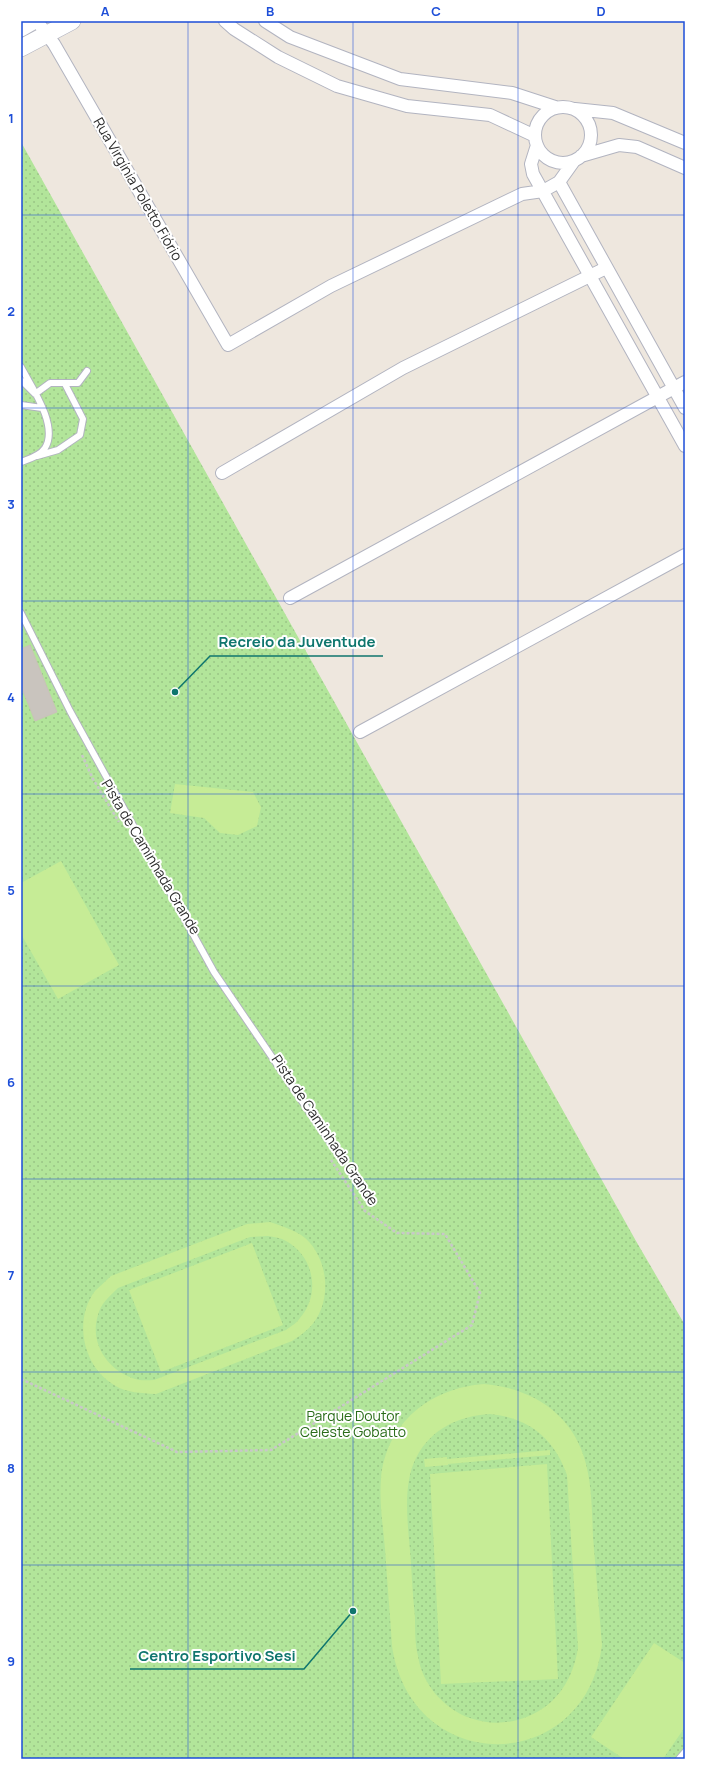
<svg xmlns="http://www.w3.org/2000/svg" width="706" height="1780" font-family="Manrope,sans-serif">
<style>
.green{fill:url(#green-dots)}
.pitch{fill:#c6ec96;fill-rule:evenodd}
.building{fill:#c9c4be;stroke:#c9c3b8}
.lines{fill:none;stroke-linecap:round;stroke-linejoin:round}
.service-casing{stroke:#b2b4c0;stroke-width:8}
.minor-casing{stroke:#b2b4c0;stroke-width:14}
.secondary-casing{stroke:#b2b4c0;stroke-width:18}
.path{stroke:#c8c8c8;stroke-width:2.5;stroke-dasharray:3 2;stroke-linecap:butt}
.service{stroke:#fff;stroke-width:6}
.minor{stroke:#fff;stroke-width:12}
.secondary{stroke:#fff;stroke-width:17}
.grid{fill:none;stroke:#1d4ed8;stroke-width:1;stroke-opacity:0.55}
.labels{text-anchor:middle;stroke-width:4;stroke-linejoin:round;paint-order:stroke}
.street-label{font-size:14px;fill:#2c2c2c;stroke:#fff}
.park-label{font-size:14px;fill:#296c19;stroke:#fff}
.leader{fill:none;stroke:#0f766e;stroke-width:1.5}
.callout-dot{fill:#0f766e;stroke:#fff;stroke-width:1.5}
.callout-label{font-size:15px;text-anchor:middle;font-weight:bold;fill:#0f766e;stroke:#fff;stroke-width:4;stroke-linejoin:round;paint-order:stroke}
.neatline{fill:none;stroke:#1d4ed8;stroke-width:1.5}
.grid-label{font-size:13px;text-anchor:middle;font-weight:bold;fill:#1d4ed8}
</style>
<defs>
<pattern id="green-dots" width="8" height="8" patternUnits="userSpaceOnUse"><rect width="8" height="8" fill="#b2e59a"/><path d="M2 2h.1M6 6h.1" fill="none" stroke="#99c585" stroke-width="1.8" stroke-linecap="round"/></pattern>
</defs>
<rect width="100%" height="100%" fill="#eee7de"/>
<path class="green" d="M 21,142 L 636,1241 L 685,1325 L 685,1759 L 21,1759 Z"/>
<path class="pitch" d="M 175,784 L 253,792 L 261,807 L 257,826 L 238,835 L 220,833 L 204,818 L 170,813 Z
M 61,861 L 119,965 L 58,999 L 21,934 L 21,883 Z
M 270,1222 C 284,1227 300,1231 310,1243 C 330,1266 331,1306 309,1328 C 304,1333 298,1337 292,1341 L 156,1394 C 141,1393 127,1393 114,1385 C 83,1367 73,1320 95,1291 C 100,1286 106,1281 111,1276 L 247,1224 ZM 268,1236 C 274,1237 281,1238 286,1241 C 314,1256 321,1294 300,1318 C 297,1323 291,1326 286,1330 L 154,1380 C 148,1380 141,1381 135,1379 C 108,1371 89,1343 98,1315 C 101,1303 110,1296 118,1288 L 250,1237 Z
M 252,1243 L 283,1325 L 161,1372 L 129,1290 Z
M 484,1384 C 533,1388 574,1415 586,1464 C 592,1487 592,1513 593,1537 C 596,1573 599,1609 602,1645 C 585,1777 411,1777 392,1646 C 390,1613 387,1581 385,1549 C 383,1526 379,1502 381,1479 C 386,1423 430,1388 484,1384 ZM 490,1414 C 529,1418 554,1438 567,1475 L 578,1648 C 573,1678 558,1704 529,1716 C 510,1724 490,1725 470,1718 C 444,1709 422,1684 418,1656 C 415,1644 415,1630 415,1617 C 413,1599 412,1581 411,1563 C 409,1531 401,1488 416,1458 C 431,1429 458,1416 490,1414 Z
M 550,1450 L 550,1455 L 448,1464 L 448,1465 L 425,1467 L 424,1459 L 447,1457 L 447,1459 Z
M 547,1464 L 558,1679 L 441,1684 L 430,1474 Z
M 654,1643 L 685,1663 L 685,1727 L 663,1759 L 624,1759 L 591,1737 Z"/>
<path class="building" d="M 30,645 L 57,712 L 35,721 L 21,686 L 21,649 Z"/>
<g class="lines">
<g class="service-casing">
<path id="service" d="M 21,367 C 31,386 59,426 45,448 C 40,456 29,459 21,462
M 21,380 L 35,394 L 50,383 L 78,383 L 87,371
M 21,405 L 42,408
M 37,456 L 58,450 L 80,435 L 83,419 L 65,384
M 21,613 L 70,711 L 214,972 L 336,1151
M 679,1759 L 685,1752"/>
</g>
<g class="minor-casing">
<path id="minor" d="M 37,21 L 54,44 L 228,345 L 331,286 L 522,194 L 543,191 L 559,182 L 574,161
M 225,21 L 234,29 L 278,57 L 337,86 L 407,106 L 490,115 L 535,136
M 265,21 L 290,37 L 400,79 L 512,93 L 555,107
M535 135a28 28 0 1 1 56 0a28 28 0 1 1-56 0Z
M 575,109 L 613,113 L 685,143
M 537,145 L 531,164 L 533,174 L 685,446
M 581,156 L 619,145 L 637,147 L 685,168
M 559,182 L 685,408
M 222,473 L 403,368 L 606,268
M 290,598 L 685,382
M 360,732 L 685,555"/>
</g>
<g class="secondary-casing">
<path id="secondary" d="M 21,28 L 33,21
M 21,48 L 72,21"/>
</g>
<path class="path" d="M 82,755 L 93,779 L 119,822
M 21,1379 L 177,1452 L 271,1450 L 472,1325 L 480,1293 L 445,1234 L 397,1233 L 365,1211 L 331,1160"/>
<use href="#service" class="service"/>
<use href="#minor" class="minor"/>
<use href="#secondary" class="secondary"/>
</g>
<path class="grid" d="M 188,21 L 188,1759M 353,21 L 353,1759M 518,21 L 518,1759M 21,215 L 685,215M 21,408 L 685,408M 21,601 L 685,601M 21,794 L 685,794M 21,986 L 685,986M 21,1179 L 685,1179M 21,1372 L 685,1372M 21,1565 L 685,1565"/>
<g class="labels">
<g class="street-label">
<text transform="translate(138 189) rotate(60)" y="5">Rua Virgínia Poletto Fiório</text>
<text transform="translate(151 857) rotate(59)" y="5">Pista de Caminhada Grande</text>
<text transform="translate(325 1130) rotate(56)" y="5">Pista de Caminhada Grande</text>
</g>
<g class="park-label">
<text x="353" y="1421">Parque Doutor<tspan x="353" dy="16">Celeste Gobatto</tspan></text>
</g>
</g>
<path class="leader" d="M175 692L210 656H383M353 1611L304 1669H130"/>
<g class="callout-dot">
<circle cx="175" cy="692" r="4"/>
<circle cx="353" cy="1611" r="4"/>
</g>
<g class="callout-label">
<text x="297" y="647">Recreio da Juventude</text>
<text x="217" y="1661">Centro Esportivo Sesi</text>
</g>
<rect width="706" height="1780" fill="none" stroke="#ffffff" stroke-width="44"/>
<rect x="22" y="22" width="662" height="1736" class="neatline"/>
<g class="grid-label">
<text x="105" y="16">A</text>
<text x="270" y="16">B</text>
<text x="436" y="16">C</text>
<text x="601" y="16">D</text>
<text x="11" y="123">1</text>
<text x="11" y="316">2</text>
<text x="11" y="509">3</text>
<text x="11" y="702">4</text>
<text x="11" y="895">5</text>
<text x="11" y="1087">6</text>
<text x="11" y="1280">7</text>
<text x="11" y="1473">8</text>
<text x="11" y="1666">9</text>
</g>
</svg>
